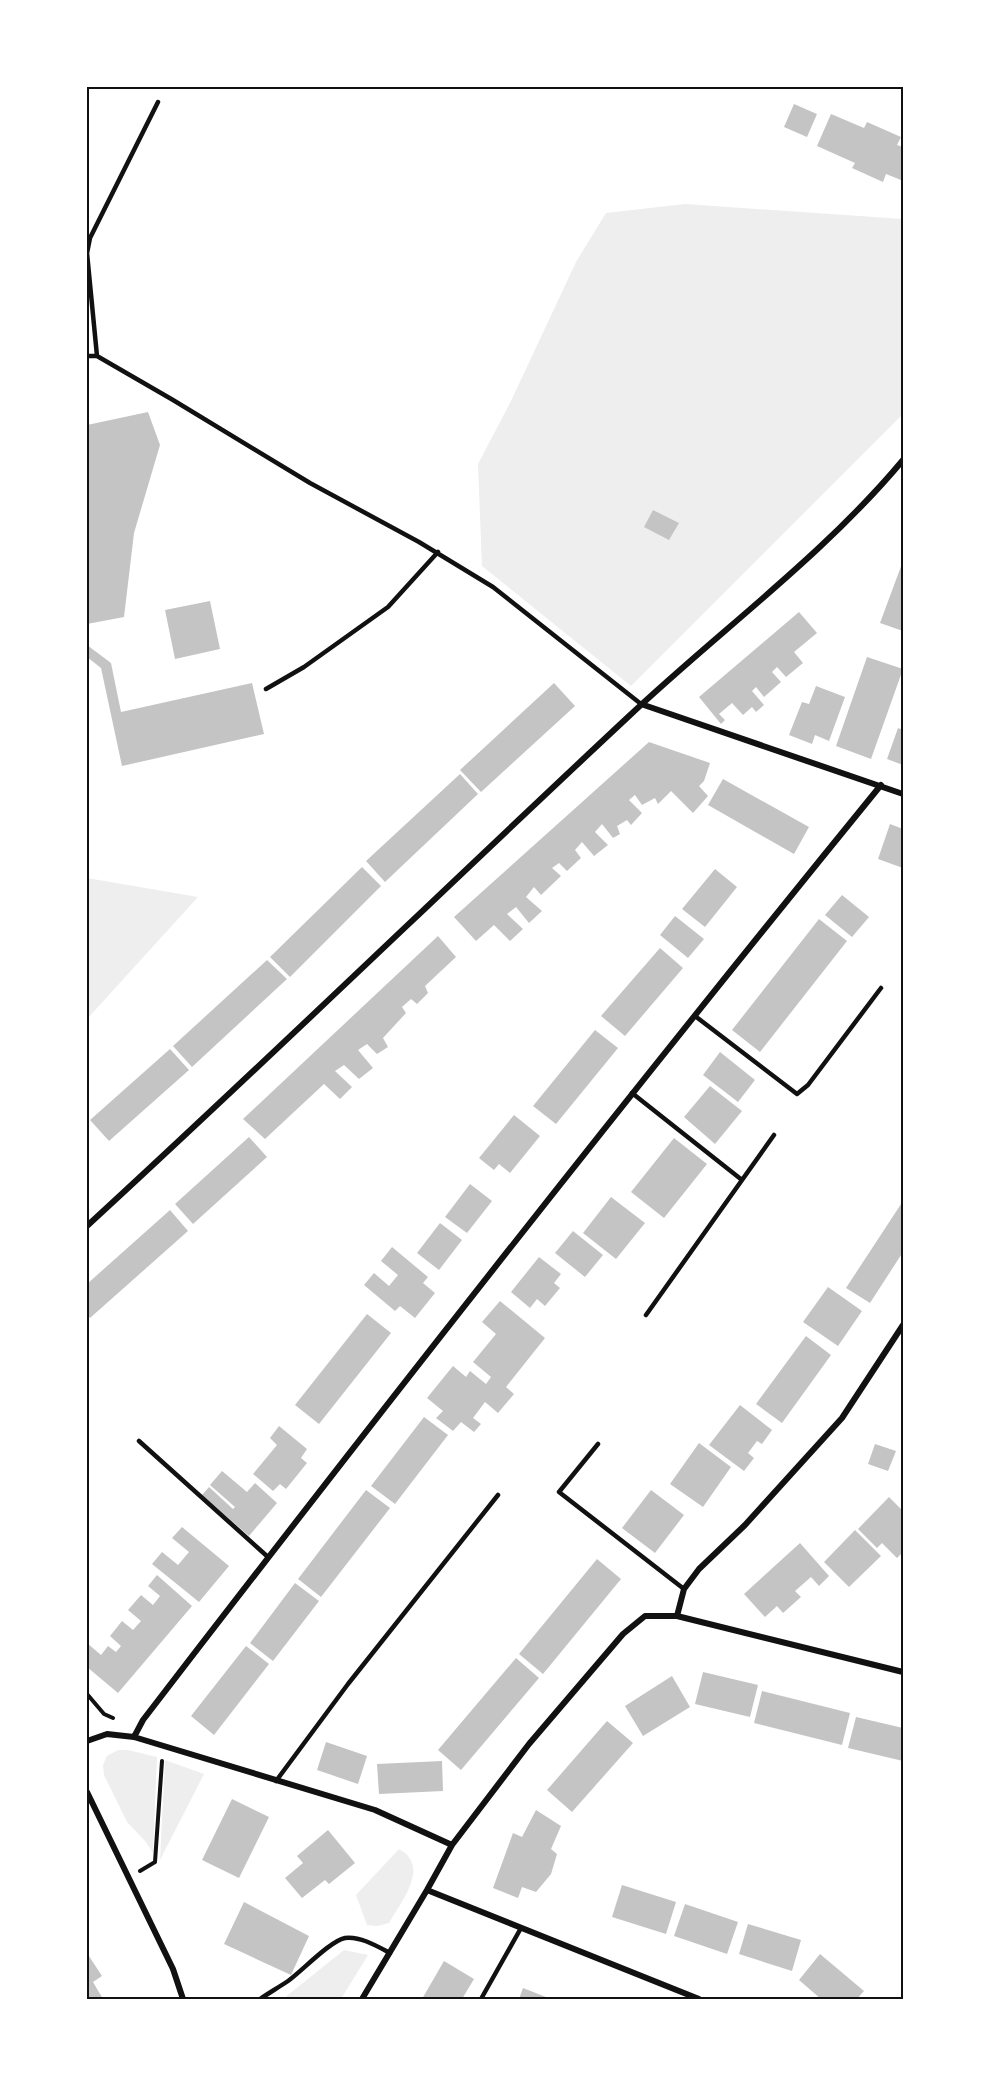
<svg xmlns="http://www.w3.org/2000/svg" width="990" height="2086" font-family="Spectral,serif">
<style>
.green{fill:#eee}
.building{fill:#c4c4c4}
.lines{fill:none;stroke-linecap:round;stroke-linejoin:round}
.path{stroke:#111;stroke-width:4}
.service{stroke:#111;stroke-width:4.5}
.minor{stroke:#111;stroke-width:6}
.neatline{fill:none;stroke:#111;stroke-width:2}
</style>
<rect width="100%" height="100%" fill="#fff"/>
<path class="green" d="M 685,204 L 903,219 L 903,414 L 631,686 L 482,566 L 478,464 L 511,401 L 576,262 L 606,213 Z
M 87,878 L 198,897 L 87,1019 Z
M 118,1750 L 128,1750 L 157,1757 L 153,1853 L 146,1842 L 127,1822 L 104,1775 L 103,1765 L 107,1756 Z
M 165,1760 L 204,1774 L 160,1860 Z
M 399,1849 C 431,1866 401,1902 389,1923 L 377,1926 L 367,1925 L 356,1895 Z
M 344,1950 L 368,1955 L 341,1999 L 283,1999 Z"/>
<path class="building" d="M 794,104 L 817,114 L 807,137 L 784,127 Z
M 831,114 L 864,128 L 867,122 L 901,137 L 897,145 L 903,147 L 903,175 L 901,180 L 886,174 L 883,182 L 852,168 L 855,163 L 817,146 Z
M 148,412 L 160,445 L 134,533 L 124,617 L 87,624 L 87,425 Z
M 653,510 L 679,523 L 669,540 L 644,527 Z
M 903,561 L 903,631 L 880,623 Z
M 210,601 L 220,649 L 175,659 L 165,610 Z
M 799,612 L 817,633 L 794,652 L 803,663 L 786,677 L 777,667 L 772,672 L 781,682 L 764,697 L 756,687 L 752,691 L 764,705 L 756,712 L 752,707 L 743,715 L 732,703 L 719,714 L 725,720 L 721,724 L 699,697 Z
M 87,645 L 111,663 L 121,712 L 252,683 L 264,734 L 122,766 L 101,668 L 87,657 Z
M 867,657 L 903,669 L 871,759 L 836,746 Z
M 554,683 L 575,706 L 481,792 L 460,770 Z
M 816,686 L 845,697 L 829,741 L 815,735 L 812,744 L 789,735 L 802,702 L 809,704 Z
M 898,728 L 903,730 L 903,765 L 887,759 Z
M 649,742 L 710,763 L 704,781 L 699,786 L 708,796 L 693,813 L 671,791 L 658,804 L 655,798 L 642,805 L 635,795 L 629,800 L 642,813 L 631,825 L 627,820 L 617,826 L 620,834 L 613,838 L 602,824 L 595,832 L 608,845 L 594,856 L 582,842 L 575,850 L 581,858 L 567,871 L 559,863 L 552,868 L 561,876 L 541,895 L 534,887 L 526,897 L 542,911 L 529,923 L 516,907 L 507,914 L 523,929 L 510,941 L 494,925 L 476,941 L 454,917 Z
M 460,774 L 478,794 L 385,882 L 366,861 Z
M 723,779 L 809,827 L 794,854 L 708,805 Z
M 890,824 L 903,829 L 903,868 L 878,859 Z
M 362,867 L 381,886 L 290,977 L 270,957 Z
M 715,869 L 737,887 L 705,927 L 682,909 Z
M 842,895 L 869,917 L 852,937 L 825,915 Z
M 675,916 L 704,939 L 688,958 L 660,935 Z
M 819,919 L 847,941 L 760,1052 L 732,1030 Z
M 438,936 L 456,957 L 425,986 L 428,993 L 417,1004 L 411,999 L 402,1007 L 406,1013 L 383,1038 L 388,1047 L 377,1054 L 367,1044 L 358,1050 L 373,1068 L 359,1079 L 344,1065 L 335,1071 L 352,1087 L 340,1099 L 324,1084 L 265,1139 L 243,1119 Z
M 660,948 L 683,968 L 625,1036 L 601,1016 Z
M 267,960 L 287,979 L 192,1067 L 173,1046 Z
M 595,1030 L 618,1048 L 556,1124 L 533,1106 Z
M 170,1049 L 189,1070 L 109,1141 L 90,1120 Z
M 720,1052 L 755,1080 L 738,1102 L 703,1075 Z
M 710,1086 L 742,1111 L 715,1144 L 684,1117 Z
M 514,1115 L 540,1136 L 510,1173 L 499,1164 L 494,1170 L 479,1158 Z
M 249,1137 L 267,1157 L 193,1224 L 175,1204 Z
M 674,1138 L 707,1164 L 664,1218 L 631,1192 Z
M 470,1184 L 492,1201 L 467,1233 L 445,1217 Z
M 611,1197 L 645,1223 L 616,1259 L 583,1233 Z
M 903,1201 L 903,1252 L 870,1303 L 846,1288 Z
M 170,1210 L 188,1231 L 90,1318 L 87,1314 L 87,1284 Z
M 440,1223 L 462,1240 L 439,1270 L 417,1253 Z
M 573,1231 L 603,1255 L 585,1277 L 555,1253 Z
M 392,1247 L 428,1277 L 423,1283 L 435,1293 L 415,1318 L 400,1306 L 395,1311 L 364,1285 L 374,1273 L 389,1286 L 398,1275 L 381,1261 Z
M 539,1257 L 561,1274 L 554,1283 L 560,1288 L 545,1306 L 537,1299 L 530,1308 L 511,1292 Z
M 828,1287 L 862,1311 L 838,1346 L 803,1322 Z
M 500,1301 L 545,1338 L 506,1387 L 514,1394 L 498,1413 L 485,1402 L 473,1418 L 481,1424 L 474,1432 L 461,1422 L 453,1431 L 436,1418 L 443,1411 L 427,1398 L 453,1366 L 466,1377 L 470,1371 L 486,1384 L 491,1377 L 473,1362 L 496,1334 L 482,1322 Z
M 367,1314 L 391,1333 L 319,1424 L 295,1405 Z
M 806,1336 L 831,1355 L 782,1423 L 756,1404 Z
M 740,1405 L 772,1430 L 762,1444 L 757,1441 L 748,1453 L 754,1458 L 744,1471 L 709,1445 Z
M 424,1417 L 448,1435 L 395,1504 L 371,1486 Z
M 279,1426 L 307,1449 L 301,1458 L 307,1463 L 286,1489 L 280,1484 L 273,1491 L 253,1474 L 277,1445 L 270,1438 Z
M 699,1443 L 731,1467 L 703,1507 L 670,1484 Z
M 875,1444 L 896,1451 L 888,1471 L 868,1464 Z
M 222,1471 L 247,1492 L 255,1483 L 277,1503 L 249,1536 L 202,1495 L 209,1487 L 233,1509 L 235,1507 L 210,1485 Z
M 366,1490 L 390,1508 L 321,1597 L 298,1579 Z
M 651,1490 L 684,1515 L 655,1553 L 622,1528 Z
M 889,1497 L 903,1511 L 903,1523 L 901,1525 L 903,1527 L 903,1552 L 897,1558 L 882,1543 L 877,1548 L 858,1529 Z
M 182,1527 L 229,1566 L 199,1602 L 152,1564 L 162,1552 L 178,1565 L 189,1552 L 172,1538 Z
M 855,1530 L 881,1556 L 849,1587 L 824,1562 Z
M 800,1543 L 829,1576 L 819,1586 L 811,1577 L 795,1591 L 801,1597 L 783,1613 L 777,1606 L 765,1617 L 744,1594 Z
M 597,1559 L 621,1579 L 543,1674 L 519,1654 Z
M 157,1575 L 192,1606 L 118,1693 L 87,1667 L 87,1643 L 101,1655 L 108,1646 L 116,1652 L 121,1646 L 110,1636 L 122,1621 L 133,1630 L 141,1621 L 128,1610 L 141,1595 L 153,1605 L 160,1596 L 148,1586 Z
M 295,1583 L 319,1601 L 273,1661 L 250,1643 Z
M 246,1646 L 269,1664 L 214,1735 L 191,1716 Z
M 516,1658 L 539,1678 L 461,1770 L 438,1750 Z
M 703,1672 L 758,1685 L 750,1717 L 695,1704 Z
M 672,1676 L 690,1707 L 643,1736 L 625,1706 Z
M 762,1691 L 850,1713 L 842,1745 L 754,1723 Z
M 856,1717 L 903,1728 L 903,1761 L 848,1748 Z
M 607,1721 L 633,1743 L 572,1812 L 547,1790 Z
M 326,1742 L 367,1756 L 358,1784 L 317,1770 Z
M 442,1761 L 443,1791 L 379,1794 L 377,1764 Z
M 232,1799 L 269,1817 L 239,1878 L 202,1860 Z
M 536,1810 L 561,1826 L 551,1849 L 557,1854 L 551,1874 L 536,1892 L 522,1887 L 518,1898 L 493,1888 L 513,1833 L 522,1837 Z
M 328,1830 L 355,1863 L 329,1884 L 325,1880 L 302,1898 L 285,1878 L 303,1863 L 297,1856 Z
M 622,1885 L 676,1902 L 666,1934 L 612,1917 Z
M 244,1902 L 309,1936 L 291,1975 L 224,1944 Z
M 685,1904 L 738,1922 L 727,1954 L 674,1936 Z
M 748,1924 L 801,1940 L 792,1971 L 739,1954 Z
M 87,1953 L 102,1976 L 93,1982 L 103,1999 L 87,1999 Z
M 820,1954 L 864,1991 L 857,1999 L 821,1999 L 799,1980 Z
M 444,1961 L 474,1979 L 462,1999 L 422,1999 Z
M 523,1988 L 551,1999 L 519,1999 Z"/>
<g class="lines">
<path class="path" d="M 87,1694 L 104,1714 L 113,1718
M 140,1871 L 155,1862 L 162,1761"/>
<path class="service" d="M 87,356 L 97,356 L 173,400 L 310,483 L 419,542 L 493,587 L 641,704
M 97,356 L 87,253 L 90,238 L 158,102
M 266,689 L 304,667 L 388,607 L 438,552
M 695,1016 L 797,1094 L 808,1085 L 881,988
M 632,1093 L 742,1180
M 646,1315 L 774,1135
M 139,1441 L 268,1557
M 598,1444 L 559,1492 L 684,1589
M 276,1781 L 348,1684 L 498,1495
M 260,1999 C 269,1993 279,1987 288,1981 C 302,1971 330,1941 345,1938 C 360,1936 377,1946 390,1953
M 481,1999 L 521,1928"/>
<path class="minor" d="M 641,704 L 903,794
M 87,1226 C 269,1059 447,886 628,717 C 719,631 822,557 903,460
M 677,1616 L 903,1672
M 134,1737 L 143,1720 C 385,1405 630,1093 881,785
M 87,1741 L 107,1734 L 134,1737 L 375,1810 L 452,1845
M 87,1792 L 173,1969 L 183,1999
M 427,1890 L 699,1999
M 362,1999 L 427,1890 L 452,1845 L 529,1744 L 623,1634 L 645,1616 L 677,1616 L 684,1589 L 699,1569 L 745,1525 L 842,1418 L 903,1325"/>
</g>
<rect width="990" height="2086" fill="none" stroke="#ffffff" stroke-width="177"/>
<rect x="88" y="88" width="814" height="1910" class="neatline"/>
</svg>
